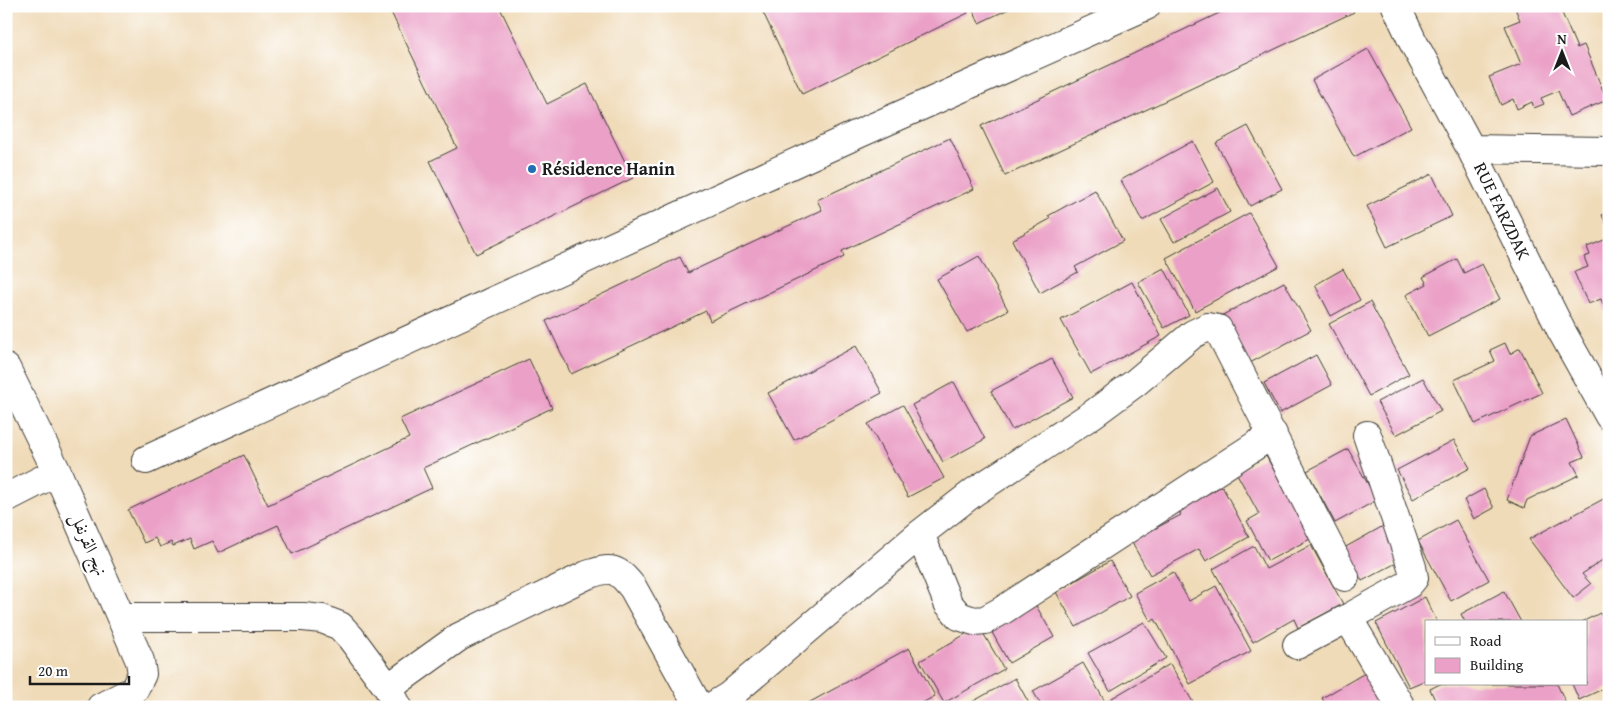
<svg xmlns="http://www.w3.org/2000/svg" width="1615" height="713" font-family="'Gentium Book Plus',Amiri,serif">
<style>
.building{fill:#eba1c7}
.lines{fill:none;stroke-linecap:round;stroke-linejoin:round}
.minor-casing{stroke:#3c3934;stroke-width:30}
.minor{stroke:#fff;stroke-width:28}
.poi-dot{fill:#1f6fb2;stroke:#fff;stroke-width:2}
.labels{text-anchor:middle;stroke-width:4.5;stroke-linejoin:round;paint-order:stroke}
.poi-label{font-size:18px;font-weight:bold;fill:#1c1c1c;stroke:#fff;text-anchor:start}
.street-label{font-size:18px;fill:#1c1c1c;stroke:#fff}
</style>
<rect width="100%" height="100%" fill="#fff"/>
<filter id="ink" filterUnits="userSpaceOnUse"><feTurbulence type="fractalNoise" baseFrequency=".02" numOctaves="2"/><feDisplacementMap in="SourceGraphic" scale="10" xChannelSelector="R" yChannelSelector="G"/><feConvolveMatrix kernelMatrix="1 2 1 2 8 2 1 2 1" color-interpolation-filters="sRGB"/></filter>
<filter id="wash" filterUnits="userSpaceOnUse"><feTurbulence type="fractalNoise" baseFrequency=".0096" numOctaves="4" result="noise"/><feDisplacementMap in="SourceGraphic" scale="20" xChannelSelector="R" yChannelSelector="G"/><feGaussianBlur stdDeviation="1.12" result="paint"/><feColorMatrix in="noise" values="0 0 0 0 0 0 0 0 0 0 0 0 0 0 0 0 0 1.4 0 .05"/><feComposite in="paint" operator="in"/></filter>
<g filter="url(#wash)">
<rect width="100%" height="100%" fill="#f0dbb9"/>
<g id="blocks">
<path class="building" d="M 361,6 L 380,6 L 364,13 Z
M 388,6 L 499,6 L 547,104 L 587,84 L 633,178 L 476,254 L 430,161 L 457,148 Z
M 760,6 L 964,6 L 968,13 L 802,94 Z
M 971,6 L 1015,6 L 979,23 Z
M 1234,6 L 1351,6 L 1354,12 L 1005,176 L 981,126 Z
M 1514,6 L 1559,6 L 1577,48 L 1584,45 L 1607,100 L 1569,116 L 1558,91 L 1541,98 L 1544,104 L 1534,108 L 1532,102 L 1517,109 L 1513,99 L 1501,105 L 1489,77 L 1521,64 L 1505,26 L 1520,20 Z
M 1368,49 L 1411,127 L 1354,157 L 1312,80 Z
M 1248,126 L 1282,189 L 1250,206 L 1216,143 Z
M 950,138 L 974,189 L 842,251 L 844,257 L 710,321 L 706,311 L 571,374 L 546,321 L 680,257 L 688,273 L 822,210 L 817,200 Z
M 1193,141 L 1214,182 L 1142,221 L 1121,180 Z
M 1432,174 L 1452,216 L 1387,247 L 1367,206 Z
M 1218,188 L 1230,212 L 1174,242 L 1161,219 Z
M 1095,190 L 1123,241 L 1075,267 L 1078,272 L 1040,293 L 1012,240 L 1050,219 L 1048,216 Z
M 1249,213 L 1279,266 L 1195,311 L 1166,258 Z
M 1609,213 L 1609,231 L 1602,215 Z
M 1609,238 L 1609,311 L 1606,312 L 1601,299 L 1588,304 L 1574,272 L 1588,267 L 1584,257 L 1590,255 L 1587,247 Z
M 979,256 L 1008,310 L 967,332 L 937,279 Z
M 1457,259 L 1464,273 L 1482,264 L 1500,299 L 1428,336 L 1406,295 L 1427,284 L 1423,277 Z
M 1164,268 L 1189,315 L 1164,328 L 1138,282 Z
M 1343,269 L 1360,300 L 1331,316 L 1315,285 Z
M 1132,282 L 1161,336 L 1091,374 L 1061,320 Z
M 1284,282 L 1311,330 L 1248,364 L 1221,316 Z
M 1370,302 L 1409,374 L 1369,396 L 1329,324 Z
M 1505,343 L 1510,354 L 1520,348 L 1542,393 L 1475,424 L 1454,380 L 1495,361 L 1490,350 Z
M 856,346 L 882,393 L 794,440 L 768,393 Z
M 1316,355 L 1332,385 L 1280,413 L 1264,383 Z
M 529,359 L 552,408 L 423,468 L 432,488 L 292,554 L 278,525 L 218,553 L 212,541 L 194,549 L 190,539 L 173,546 L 171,542 L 160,547 L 155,538 L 144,543 L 128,510 L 244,455 L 268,505 L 409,438 L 400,419 Z
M 1052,359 L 1073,397 L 1012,430 L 991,391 Z
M 1423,378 L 1441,411 L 1396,435 L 1377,402 Z
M 954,382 L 985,439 L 943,462 L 912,405 Z
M 903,405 L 944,478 L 908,497 L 868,424 Z
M 1566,419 L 1584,457 L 1572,462 L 1579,475 L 1527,500 L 1524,508 L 1507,500 L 1530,436 Z
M 1454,440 L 1470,468 L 1413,499 L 1397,470 Z
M 1348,449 L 1377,500 L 1335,523 L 1307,471 Z
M 1266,456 L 1312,538 L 1268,561 L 1247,521 L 1259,514 L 1236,472 Z
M 1222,486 L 1249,537 L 1206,561 L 1199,549 L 1150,575 L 1131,541 L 1181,515 L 1178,510 Z
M 1484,489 L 1494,508 L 1474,519 L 1464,500 Z
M 1609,496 L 1609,560 L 1604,559 L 1582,574 L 1591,584 L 1573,598 L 1529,539 Z
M 1456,520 L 1489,580 L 1451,601 L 1418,541 Z
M 1385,525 L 1404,559 L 1362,581 L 1344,548 Z
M 1311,545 L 1343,604 L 1298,628 L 1294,619 L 1253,642 L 1213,569 L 1254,546 L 1266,569 Z
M 1110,561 L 1130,596 L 1076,627 L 1056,592 Z
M 1173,572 L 1189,601 L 1216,586 L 1251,651 L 1190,684 L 1155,619 L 1151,622 L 1135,593 Z
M 1504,591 L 1521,622 L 1465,622 L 1461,614 Z
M 1425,597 L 1437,622 L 1426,622 L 1426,680 L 1409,687 L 1376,623 Z
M 1034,602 L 1054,637 L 1009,663 L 989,627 Z
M 1600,613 L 1609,632 L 1609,686 L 1579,700 L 1572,684 L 1586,684 L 1586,622 L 1582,622 Z
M 1144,622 L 1166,658 L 1110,691 L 1088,653 Z
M 979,626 L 1004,669 L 944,703 L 920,661 Z
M 909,648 L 935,696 L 915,707 L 801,707 Z
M 1083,663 L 1108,707 L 1042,707 L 1033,691 Z
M 1170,664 L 1196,707 L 1110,707 L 1107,701 Z
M 1370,670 L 1392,707 L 1327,707 L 1322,698 Z
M 1015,678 L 1031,707 L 963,707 Z
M 1440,684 L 1557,684 L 1566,703 L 1556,707 L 1438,707 L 1430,689 Z"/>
</g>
</g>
<g filter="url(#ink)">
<use href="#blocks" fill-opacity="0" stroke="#3c3934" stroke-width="1"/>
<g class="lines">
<g class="minor-casing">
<path id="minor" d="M 1396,6 L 1412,40 L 1471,149 L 1561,330 L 1609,416
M 1471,149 L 1609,151
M 6,368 L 57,472 L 140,661 L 142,674 L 134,690 L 101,707
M 1367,435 L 1412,567 L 1414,578 L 1409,584 L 1348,618 L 1401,707
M 146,460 L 858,134 L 1146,6
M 6,498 L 57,472
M 920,534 L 948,603 L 959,616 L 974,621 L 985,620 L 1003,610 L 1273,434
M 122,617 L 303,617 L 322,619 L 340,626 L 351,638 L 388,688 L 398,707
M 1297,645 L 1348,618
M 388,688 L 459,637 L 587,575 C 612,566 617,568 633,588 L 699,707
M 711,707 L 729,696 L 920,534 L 974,492 L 1093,414 L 1135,383 L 1193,334 L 1208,327 L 1218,329 L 1345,577"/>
</g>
<use href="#minor" class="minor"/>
</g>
</g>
<circle class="poi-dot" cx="532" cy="169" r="5"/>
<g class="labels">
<g class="poi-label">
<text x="542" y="175">Résidence Hanin</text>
</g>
<g class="street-label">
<text transform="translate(1502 211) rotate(64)" y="6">RUE FARZDAK</text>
<text transform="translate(89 544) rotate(66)" y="6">نهج القرنفل</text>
</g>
</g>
<rect width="1615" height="713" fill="none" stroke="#fff" stroke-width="25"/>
<rect x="1425" y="620" width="162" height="65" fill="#ffffff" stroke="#a4a4a4"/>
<rect x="1435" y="637" width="25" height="8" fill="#ffffff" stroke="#a4a4a4"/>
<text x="1470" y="646" font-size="15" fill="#1c1c1c">Road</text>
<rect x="1435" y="658" width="25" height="15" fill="#eba1c7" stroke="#a4a4a4"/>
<text x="1470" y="670" font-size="15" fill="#1c1c1c">Building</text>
<g transform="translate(1562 52)" stroke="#ffffff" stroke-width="4" paint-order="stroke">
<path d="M0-4L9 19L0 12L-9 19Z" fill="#1c1c1c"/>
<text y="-8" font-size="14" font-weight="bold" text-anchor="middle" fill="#1c1c1c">N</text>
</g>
<path d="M30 676v8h99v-8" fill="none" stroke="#1c1c1c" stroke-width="2.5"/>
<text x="38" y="676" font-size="15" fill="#1c1c1c" stroke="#ffffff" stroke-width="4" paint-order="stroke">20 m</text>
</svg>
